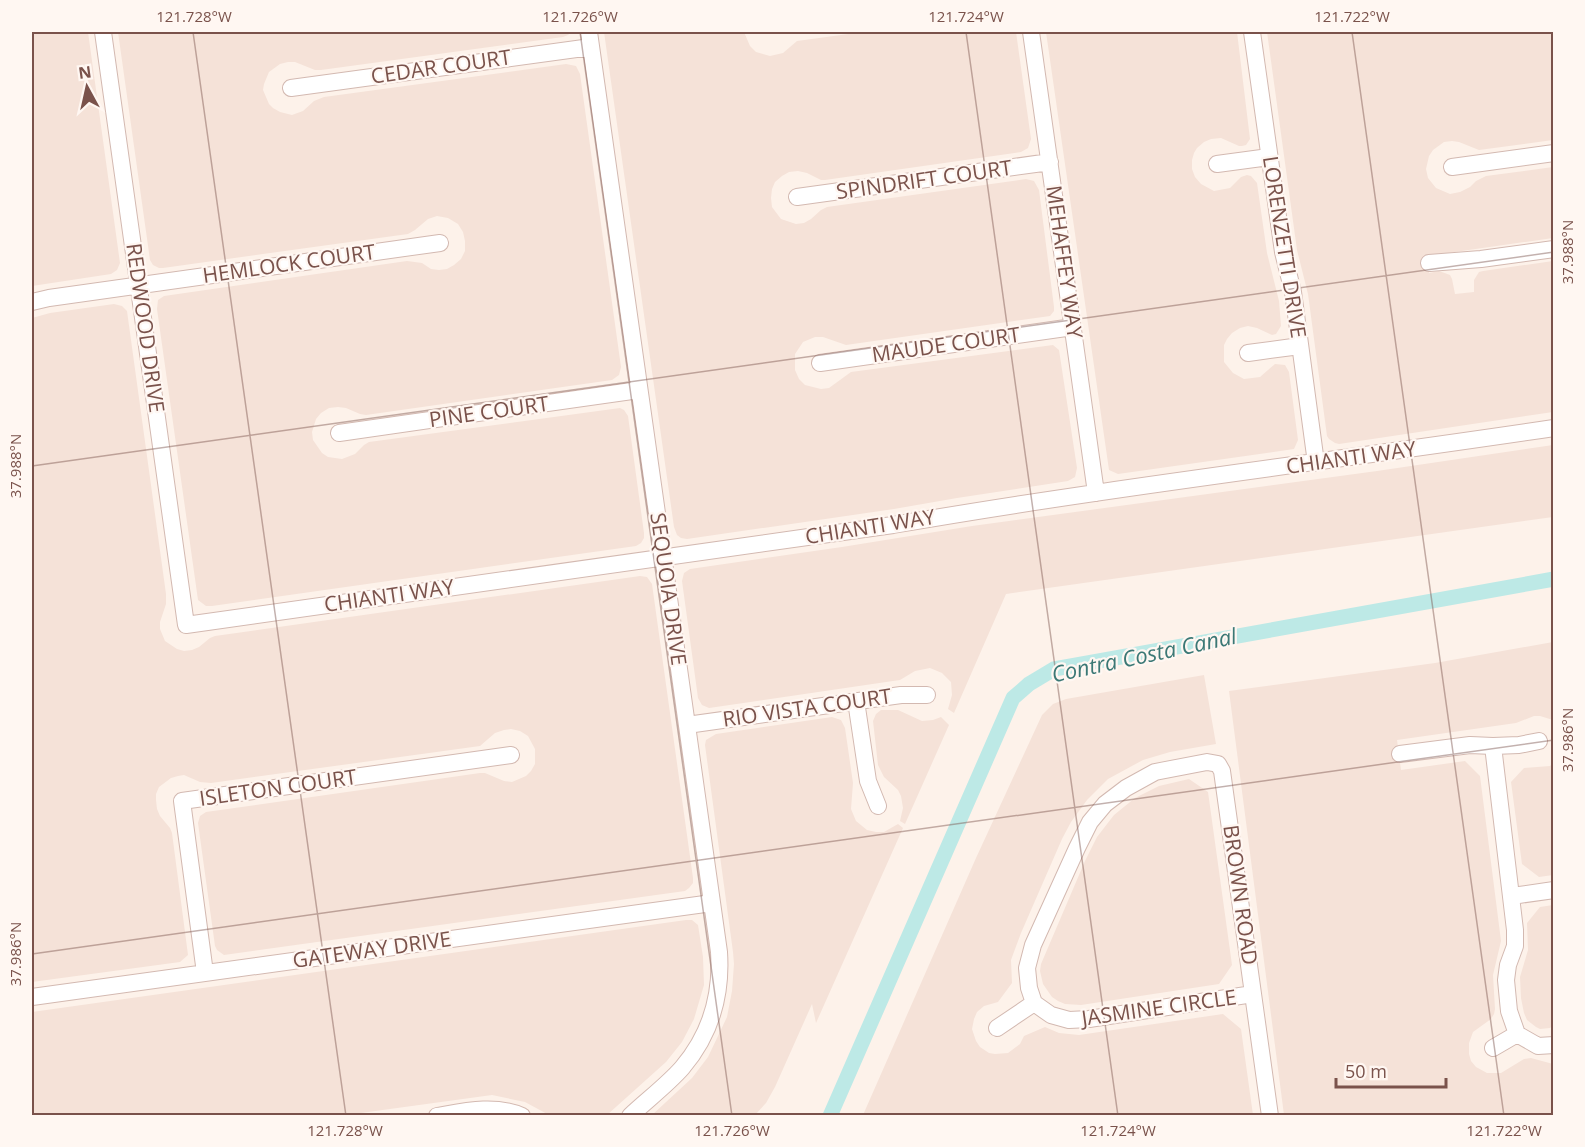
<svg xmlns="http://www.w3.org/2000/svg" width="1585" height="1147" font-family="'Open Sans',sans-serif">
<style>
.residential{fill:#f5e2d8}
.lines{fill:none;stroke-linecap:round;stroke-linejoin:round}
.canal{stroke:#bde9e6;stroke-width:15}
.minor-casing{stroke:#d3b9b1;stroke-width:18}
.minor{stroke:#fff;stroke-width:16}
.ticks{fill:none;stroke:#7a524b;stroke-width:1.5;stroke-opacity:0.45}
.labels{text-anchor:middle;stroke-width:4.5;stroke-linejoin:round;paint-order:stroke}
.street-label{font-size:21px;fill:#7a524b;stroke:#fff7f2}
.water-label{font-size:22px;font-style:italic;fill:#3b7875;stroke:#fff7f2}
.neatline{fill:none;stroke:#7a524b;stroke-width:2}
.ticks-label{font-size:15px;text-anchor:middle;fill:#7a524b}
</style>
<rect width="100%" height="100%" fill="#fdf2ea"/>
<path class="residential" d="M 32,32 L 88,32 L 120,263 L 117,270 L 111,274 L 32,286 Z
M 118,32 L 571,32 L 568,35 L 563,37 L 321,70 L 315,70 L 295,62 L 288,62 L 280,64 L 269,72 L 264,84 L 263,90 L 269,104 L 273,108 L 280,112 L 292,115 L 303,111 L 314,101 L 324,97 L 566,64 L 576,66 L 580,74 L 621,367 L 619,375 L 612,380 L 366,415 L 360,414 L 346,408 L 338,407 L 329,408 L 321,413 L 316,419 L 312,432 L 313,440 L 322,453 L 328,457 L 342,459 L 355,454 L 364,445 L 369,442 L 620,408 L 624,410 L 628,416 L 644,533 L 644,538 L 641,543 L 636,546 L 212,606 L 206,606 L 198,600 L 157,309 L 158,300 L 164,296 L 407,261 L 422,263 L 431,269 L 439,270 L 447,269 L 454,265 L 461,259 L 465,251 L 465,241 L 463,232 L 458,224 L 448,218 L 437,216 L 428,219 L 415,230 L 408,234 L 163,268 L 159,268 L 153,265 L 150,260 Z
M 604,32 L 744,32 L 750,46 L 756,52 L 770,56 L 783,53 L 797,41 L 863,32 L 1016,32 L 1031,139 L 1028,148 L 1021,152 L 825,180 L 821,180 L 807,173 L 798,171 L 789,172 L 782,176 L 775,182 L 772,189 L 771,198 L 772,207 L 781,219 L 796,224 L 804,223 L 811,219 L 821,210 L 827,207 L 1026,179 L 1034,181 L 1039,190 L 1054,307 L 1054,311 L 1050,316 L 846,345 L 823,337 L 815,337 L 803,342 L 795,354 L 795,370 L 799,379 L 805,385 L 821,389 L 829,388 L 851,372 L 1053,345 L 1059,350 L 1077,468 L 1075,477 L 1068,481 L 957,498 L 894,509 L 687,539 L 681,538 L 677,535 L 674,527 Z
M 1046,32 L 1237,32 L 1250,139 L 1246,145 L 1242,146 L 1239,146 L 1221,138 L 1211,139 L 1204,142 L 1197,148 L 1194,153 L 1192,160 L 1192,169 L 1195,177 L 1201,184 L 1214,191 L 1230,188 L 1241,177 L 1247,175 L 1251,176 L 1257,183 L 1267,253 L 1279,301 L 1281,326 L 1276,334 L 1272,335 L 1257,328 L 1248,326 L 1240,328 L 1232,333 L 1227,339 L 1224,345 L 1224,362 L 1233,373 L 1244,379 L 1260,377 L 1275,364 L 1285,365 L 1289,372 L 1298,440 L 1294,449 L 1118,474 L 1109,470 Z
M 1267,32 L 1553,32 L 1553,140 L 1479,150 L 1459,142 L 1452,141 L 1444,142 L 1433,150 L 1429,156 L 1426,169 L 1428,178 L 1436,188 L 1450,194 L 1460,192 L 1470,187 L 1476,181 L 1486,176 L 1553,167 L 1553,238 L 1427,256 L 1429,273 L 1439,271 L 1450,275 L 1452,279 L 1455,294 L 1474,292 L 1474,280 L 1479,272 L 1483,271 L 1553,261 L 1553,412 L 1339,444 L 1335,443 L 1329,439 L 1327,436 L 1308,294 L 1297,250 Z
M 114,304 L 122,306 L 127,311 L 166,594 L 166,604 L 160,622 L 160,629 L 165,641 L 177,649 L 184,651 L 192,650 L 199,647 L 210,638 L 215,636 L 640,576 L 647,577 L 652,584 L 693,878 L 693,883 L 689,888 L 685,891 L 224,955 L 217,950 L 215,946 L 198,823 L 200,816 L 206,812 L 480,773 L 485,773 L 504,781 L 512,782 L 526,776 L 531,771 L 535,764 L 535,749 L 528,736 L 520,731 L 511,729 L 504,730 L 495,733 L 480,746 L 211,783 L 200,782 L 184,775 L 178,776 L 171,778 L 159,787 L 156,794 L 156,800 L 157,809 L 160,816 L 170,828 L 172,833 L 188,955 L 180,962 L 32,982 L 32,838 L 34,829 L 32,815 L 32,318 L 50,313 Z
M 1553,445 L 1553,517 L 1006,594 L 954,713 L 948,709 L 952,695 L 951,682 L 942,673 L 930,668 L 915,671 L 900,680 L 893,681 L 709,708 L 702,705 L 698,698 L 682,581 L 684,573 L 690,569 L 842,547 L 972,526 L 1377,471 Z
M 1553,642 L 1553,720 L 1540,716 L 1534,716 L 1516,723 L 1397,740 L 1401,770 L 1465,761 L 1480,776 L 1501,941 L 1493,975 L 1495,1009 L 1494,1014 L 1491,1019 L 1473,1032 L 1469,1043 L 1469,1054 L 1471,1061 L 1476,1067 L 1487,1073 L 1501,1073 L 1524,1059 L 1531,1058 L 1553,1064 L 1553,1115 L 1284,1115 L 1229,691 L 1435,663 Z
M 1204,675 L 1216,744 L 1170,752 L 1143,760 L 1108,779 L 1087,800 L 1071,822 L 1062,839 L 1021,933 L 1011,960 L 1012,983 L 998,1002 L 984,1006 L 977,1012 L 974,1019 L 972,1029 L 976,1041 L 980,1047 L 989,1053 L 995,1054 L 1008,1053 L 1020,1044 L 1024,1036 L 1045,1027 L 1059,1033 L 1079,1035 L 1223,1014 L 1241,1029 L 1253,1115 L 863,1115 L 976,858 L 1042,715 L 1053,704 L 1066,699 Z
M 881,710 L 898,710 L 922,721 L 933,720 L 941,717 L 949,725 L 905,824 L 900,821 L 903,808 L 901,796 L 898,790 L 884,777 L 878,765 L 873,721 L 876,714 Z
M 832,717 L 841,720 L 845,728 L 853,783 L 851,809 L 856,821 L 867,830 L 876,832 L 884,832 L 898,824 L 903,828 L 816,1023 L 812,1004 L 775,1087 L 766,1103 L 755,1115 L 652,1115 L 692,1078 L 708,1057 L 727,1017 L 732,991 L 734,964 L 733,952 L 705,745 L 706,740 L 716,734 Z
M 1553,763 L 1553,875 L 1539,877 L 1522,864 L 1511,782 L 1524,768 L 1550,766 Z
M 1189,779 L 1208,792 L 1232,965 L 1219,984 L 1081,1005 L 1065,1004 L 1058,1001 L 1052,997 L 1043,984 L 1040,971 L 1041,964 L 1085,861 L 1097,837 L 1114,815 L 1135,798 L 1159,786 Z
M 1553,905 L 1553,1025 L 1550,1028 L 1540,1029 L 1536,1027 L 1527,1020 L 1524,1013 L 1521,998 L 1520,977 L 1528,950 L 1527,923 L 1540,907 Z
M 686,920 L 692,920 L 698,925 L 703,957 L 704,985 L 694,1019 L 682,1042 L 666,1062 L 607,1115 L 549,1115 L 525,1102 L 492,1095 L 339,1116 L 32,1115 L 32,1012 Z"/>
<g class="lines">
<path class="canal" d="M 830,1116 L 1013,698 L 1029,684 L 1054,669 L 1554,579"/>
<g class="minor-casing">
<path id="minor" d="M 103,32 L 186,625 L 893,525 C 1112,487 1334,461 1554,428
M 589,32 L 719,952 C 722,996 711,1034 682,1068 C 667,1085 647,1100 630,1116
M 1031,32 L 1096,493
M 1252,32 L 1283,252 L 1293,292 L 1316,463
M 291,88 L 591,47
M 1217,164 L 1269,157
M 1452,167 L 1554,153
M 797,197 L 1050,162
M 1429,263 L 1481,259 L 1554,249
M 32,302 L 49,298 L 440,243
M 1248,353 L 1300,346
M 820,363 L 1073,327
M 339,433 L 639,390
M 856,701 L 868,781 L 878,806
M 687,725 L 901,695 L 927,695
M 1493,746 L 1515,930 L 1515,946 L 1508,965 L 1506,980 L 1509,1011 L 1517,1034 L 1538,1046 L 1554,1045
M 1400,754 L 1470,745 L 1493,746 L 1519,745 L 1539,741
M 1512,896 L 1554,890
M 205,973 L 182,801 L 511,755
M 1253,994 L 1089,1019 L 1069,1020 L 1051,1015 L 1034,1003 L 1029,988 L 1027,968 L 1033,945 L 1077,848 L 1090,822 L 1105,804 L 1126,788 L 1155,772 L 1207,762 L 1218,764 L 1222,771 L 1270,1116
M 32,997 L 712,903
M 997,1028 L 1034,1003
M 1493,1048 L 1517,1034
M 437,1116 C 465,1111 495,1104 522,1116"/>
</g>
<use href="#minor" class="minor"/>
</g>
<path class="ticks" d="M 193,32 L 346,1116M 580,32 L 732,1116M 966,32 L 1118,1116M 1352,32 L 1504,1116M 32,466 L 1554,252M 32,954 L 1554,740"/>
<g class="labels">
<g class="street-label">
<text transform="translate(441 67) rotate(-8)" y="7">CEDAR COURT</text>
<text transform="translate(924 180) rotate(-8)" y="7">SPINDRIFT COURT</text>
<text transform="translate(1284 247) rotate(81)" y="7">LORENZETTI DRIVE</text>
<text transform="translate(1064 262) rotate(82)" y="7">MEHAFFEY WAY</text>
<text transform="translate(289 264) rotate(-8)" y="7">HEMLOCK COURT</text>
<text transform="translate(145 328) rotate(82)" y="7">REDWOOD DRIVE</text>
<text transform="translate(946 345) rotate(-8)" y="7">MAUDE COURT</text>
<text transform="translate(489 412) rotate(-8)" y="7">PINE COURT</text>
<text transform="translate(1351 458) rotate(-8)" y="7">CHIANTI WAY</text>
<text transform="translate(870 527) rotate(-9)" y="7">CHIANTI WAY</text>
<text transform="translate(668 589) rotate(82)" y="7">SEQUOIA DRIVE</text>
<text transform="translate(389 596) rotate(-8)" y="7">CHIANTI WAY</text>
<text transform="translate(807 708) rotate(-8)" y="7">RIO VISTA COURT</text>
<text transform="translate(278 788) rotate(-8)" y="7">ISLETON COURT</text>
<text transform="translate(1240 895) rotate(82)" y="7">BROWN ROAD</text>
<text transform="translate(372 950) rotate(-8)" y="7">GATEWAY DRIVE</text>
<text transform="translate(1159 1008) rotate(-8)" y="7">JASMINE CIRCLE</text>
</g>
<g class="water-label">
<text transform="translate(1144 655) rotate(-12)" y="8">Contra Costa Canal</text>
</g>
</g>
<rect width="1585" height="1147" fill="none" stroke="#fff7f2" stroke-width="66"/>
<g transform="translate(87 87) rotate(352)" stroke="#fff7f2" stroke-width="4.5" paint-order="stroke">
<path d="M0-4.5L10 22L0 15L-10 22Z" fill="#7a524b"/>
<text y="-9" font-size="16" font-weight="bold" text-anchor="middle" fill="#7a524b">N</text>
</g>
<path d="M1336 1078v9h110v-9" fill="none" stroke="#7a524b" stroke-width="3"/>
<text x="1345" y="1078" font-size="18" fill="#7a524b" stroke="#fff7f2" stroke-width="4.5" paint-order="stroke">50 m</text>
<rect x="33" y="33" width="1519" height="1081" class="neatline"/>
<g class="ticks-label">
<text x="194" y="22">121.728°W</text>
<text x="580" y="22">121.726°W</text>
<text x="966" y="22">121.724°W</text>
<text x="1352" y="22">121.722°W</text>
<text transform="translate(1568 252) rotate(-90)" y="5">37.988°N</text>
<text transform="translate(16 466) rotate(-90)" y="5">37.988°N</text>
<text transform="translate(1568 740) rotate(-90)" y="5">37.986°N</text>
<text transform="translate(16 954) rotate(-90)" y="5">37.986°N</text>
<text x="345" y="1136">121.728°W</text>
<text x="732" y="1136">121.726°W</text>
<text x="1118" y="1136">121.724°W</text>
<text x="1504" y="1136">121.722°W</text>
</g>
</svg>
